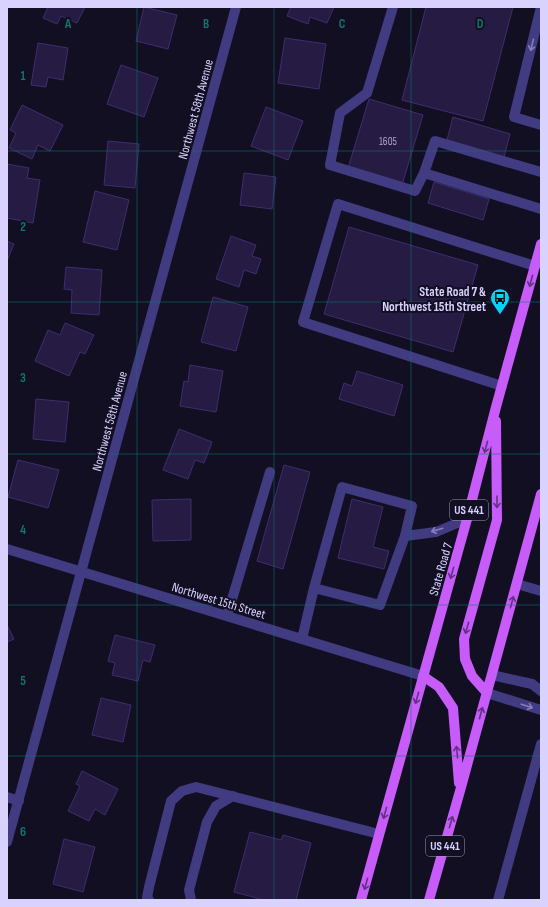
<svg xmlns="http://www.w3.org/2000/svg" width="548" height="907" font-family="'Sofia Sans Condensed',sans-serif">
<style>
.building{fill:#251b43;stroke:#3e2e6f}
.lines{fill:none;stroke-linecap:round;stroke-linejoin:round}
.minor{stroke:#413b81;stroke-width:10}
.major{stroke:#c75cfa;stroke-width:10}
.oneway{stroke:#857fb9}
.oneway2{stroke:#643284}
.grid{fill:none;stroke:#0f766e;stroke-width:1;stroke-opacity:0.55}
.labels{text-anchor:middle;stroke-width:4;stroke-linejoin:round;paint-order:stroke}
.number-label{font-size:11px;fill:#aca4cf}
.shield{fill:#130f23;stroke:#9e98bc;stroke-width:1}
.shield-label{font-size:12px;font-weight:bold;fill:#d9d2fe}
.street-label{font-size:13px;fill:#d9d2fe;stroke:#130f23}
.poi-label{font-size:13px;font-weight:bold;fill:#d9d2fe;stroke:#130f23;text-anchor:end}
.grid-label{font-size:13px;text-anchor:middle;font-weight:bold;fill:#0f766e;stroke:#130f23;stroke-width:4;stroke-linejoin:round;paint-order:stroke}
</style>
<rect width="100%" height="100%" fill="#130f23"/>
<path class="building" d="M 48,7 L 85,7 L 77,23 L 61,16 L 57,24 L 43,18 Z
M 144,7 L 177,15 L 168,49 L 136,41 Z
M 291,7 L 334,7 L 327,23 L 310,17 L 308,24 L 287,16 Z
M 426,7 L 513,7 L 483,121 L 402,100 Z
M 285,38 L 326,44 L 319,89 L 278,83 Z
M 38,43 L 68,48 L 63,80 L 48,77 L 46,87 L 31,85 Z
M 121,65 L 158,78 L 144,117 L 107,104 Z
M 369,99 L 423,115 L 402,185 L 348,168 Z
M 22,105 L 63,125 L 50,151 L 38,145 L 32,159 L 9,148 L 16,133 L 10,130 Z
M 266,107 L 303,121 L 288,160 L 251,146 Z
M 453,117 L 510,134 L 504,157 L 447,140 Z
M 108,141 L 139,144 L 135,188 L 104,185 Z
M 7,164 L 29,168 L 27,178 L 40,180 L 33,223 L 7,218 Z
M 244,173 L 276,177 L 272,209 L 240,205 Z
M 434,182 L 489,199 L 483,220 L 428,203 Z
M 95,191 L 129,200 L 117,250 L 83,242 Z
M 349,227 L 478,265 L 453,352 L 324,314 Z
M 231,236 L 256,245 L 252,256 L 261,259 L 256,274 L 244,270 L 239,287 L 216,279 Z
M 7,241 L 14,244 L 7,261 Z
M 66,267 L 102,270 L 99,315 L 71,313 L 72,290 L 64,289 Z
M 213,297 L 248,307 L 236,351 L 201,342 Z
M 65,323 L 94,335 L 85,354 L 80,352 L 69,376 L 35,361 L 48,330 L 60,335 Z
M 190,365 L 223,371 L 216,412 L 180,406 L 184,381 L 188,382 Z
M 357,371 L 403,385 L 394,416 L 339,399 L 344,383 L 352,386 Z
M 36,399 L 69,402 L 65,442 L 33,439 Z
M 179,429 L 212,442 L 204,463 L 195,460 L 188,479 L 163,470 Z
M 18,460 L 59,470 L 48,508 L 8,497 Z
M 284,465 L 310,472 L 283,569 L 257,561 Z
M 191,499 L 191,540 L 153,541 L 152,500 Z
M 352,499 L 383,507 L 373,547 L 389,551 L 384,569 L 338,558 Z
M 7,625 L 14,639 L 7,642 Z
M 115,635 L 155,645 L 150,662 L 143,660 L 138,681 L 112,675 L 115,663 L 108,661 Z
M 101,698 L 131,705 L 123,742 L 92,735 Z
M 82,771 L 118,789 L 105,815 L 95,809 L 89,821 L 68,811 L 80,786 L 76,784 Z
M 250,832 L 281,840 L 283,835 L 311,843 L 296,900 L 264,900 L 234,892 Z
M 64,839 L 95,847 L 83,892 L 53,884 Z"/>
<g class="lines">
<path class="minor" d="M 393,7 L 367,93 L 340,113 L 330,165 L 415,191 L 424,173 L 435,141 L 541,172
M 541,7 L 514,117 L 541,125
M 424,173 L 541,209
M 502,386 L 303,322 L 338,204 L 535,266
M 405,536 L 436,532 L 467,519
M 7,549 L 423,676
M 517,584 L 541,591
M 227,616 L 270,472
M 302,639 L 314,588 L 342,487 L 412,506 L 405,536 L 380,605 L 314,588
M 492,675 L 532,684 L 541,691
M 487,693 L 541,710
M 7,797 L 19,801
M 7,842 L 236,7
M 149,900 L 147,898 L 149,887 L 171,801 L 182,791 L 196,787 L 379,834
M 191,900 L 189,890 L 207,822 L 216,806 L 233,796
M 498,900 L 541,744"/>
<path class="major" d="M 423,676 L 439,687 L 453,708 L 459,783
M 487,693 L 472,676 L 465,659 L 464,639 L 497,520 L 496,421
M 361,900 L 467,519 L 496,407 L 541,244
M 429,900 L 460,791 L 541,494"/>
</g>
<defs><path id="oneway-shaft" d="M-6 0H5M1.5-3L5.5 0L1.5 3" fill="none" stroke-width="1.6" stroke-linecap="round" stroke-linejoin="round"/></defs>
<g class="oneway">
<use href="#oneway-shaft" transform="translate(532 45) rotate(104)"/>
<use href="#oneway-shaft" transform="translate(437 530) rotate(164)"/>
<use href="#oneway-shaft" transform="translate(527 706) rotate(18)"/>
</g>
<g class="oneway2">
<use href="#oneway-shaft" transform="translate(531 281) rotate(105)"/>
<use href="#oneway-shaft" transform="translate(486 447) rotate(105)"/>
<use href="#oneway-shaft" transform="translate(497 502) rotate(90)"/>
<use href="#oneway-shaft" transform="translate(452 573) rotate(106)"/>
<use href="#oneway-shaft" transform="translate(512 602) rotate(-75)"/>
<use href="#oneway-shaft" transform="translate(467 628) rotate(106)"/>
<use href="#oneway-shaft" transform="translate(417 698) rotate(106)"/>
<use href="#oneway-shaft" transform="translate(481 713) rotate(-75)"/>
<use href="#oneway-shaft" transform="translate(457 752) rotate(-95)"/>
<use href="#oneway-shaft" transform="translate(385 813) rotate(106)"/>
<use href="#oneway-shaft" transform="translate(451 822) rotate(-74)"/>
<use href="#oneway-shaft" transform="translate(366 884) rotate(106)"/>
</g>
<path class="grid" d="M 137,7 L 137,900M 274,7 L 274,900M 411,7 L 411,900M 7,151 L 541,151M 7,302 L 541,302M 7,454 L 541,454M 7,605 L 541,605M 7,756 L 541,756"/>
<defs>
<g id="bus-pin" transform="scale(1)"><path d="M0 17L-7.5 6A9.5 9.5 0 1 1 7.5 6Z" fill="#07d1f5" stroke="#130f23"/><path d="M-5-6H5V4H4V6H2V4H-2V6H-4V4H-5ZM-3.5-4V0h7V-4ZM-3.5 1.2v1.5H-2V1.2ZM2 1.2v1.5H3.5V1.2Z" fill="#111"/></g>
</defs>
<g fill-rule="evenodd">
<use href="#bus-pin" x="500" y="298"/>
</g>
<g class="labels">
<g class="number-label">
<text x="388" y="145">1605</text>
</g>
<g class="shield">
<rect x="450" y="500" width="38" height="20" rx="3"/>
<rect x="426" y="836" width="38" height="20" rx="3"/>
</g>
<g class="shield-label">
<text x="469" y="514">US 441</text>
<text x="445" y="850">US 441</text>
</g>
<g class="street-label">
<text transform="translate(195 109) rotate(-75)" y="5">Northwest 58th Avenue</text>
<text transform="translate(109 421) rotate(-75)" y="5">Northwest 58th Avenue</text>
<text transform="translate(440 569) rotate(-74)" y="5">State Road 7</text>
<text transform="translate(219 600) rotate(17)" y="5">Northwest 15th Street</text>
</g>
<g class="poi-label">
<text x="486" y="296">State Road 7 &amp;<tspan x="486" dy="15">Northwest 15th Street</tspan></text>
</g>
</g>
<g class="grid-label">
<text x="68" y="28">A</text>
<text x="206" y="28">B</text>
<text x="342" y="28">C</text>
<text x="480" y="28">D</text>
<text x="23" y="80">1</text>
<text x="23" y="231">2</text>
<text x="23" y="382">3</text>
<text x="23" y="534">4</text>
<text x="23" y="685">5</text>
<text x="23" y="836">6</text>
</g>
<rect width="548" height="907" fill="none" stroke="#d9d2fe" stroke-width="16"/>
</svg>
